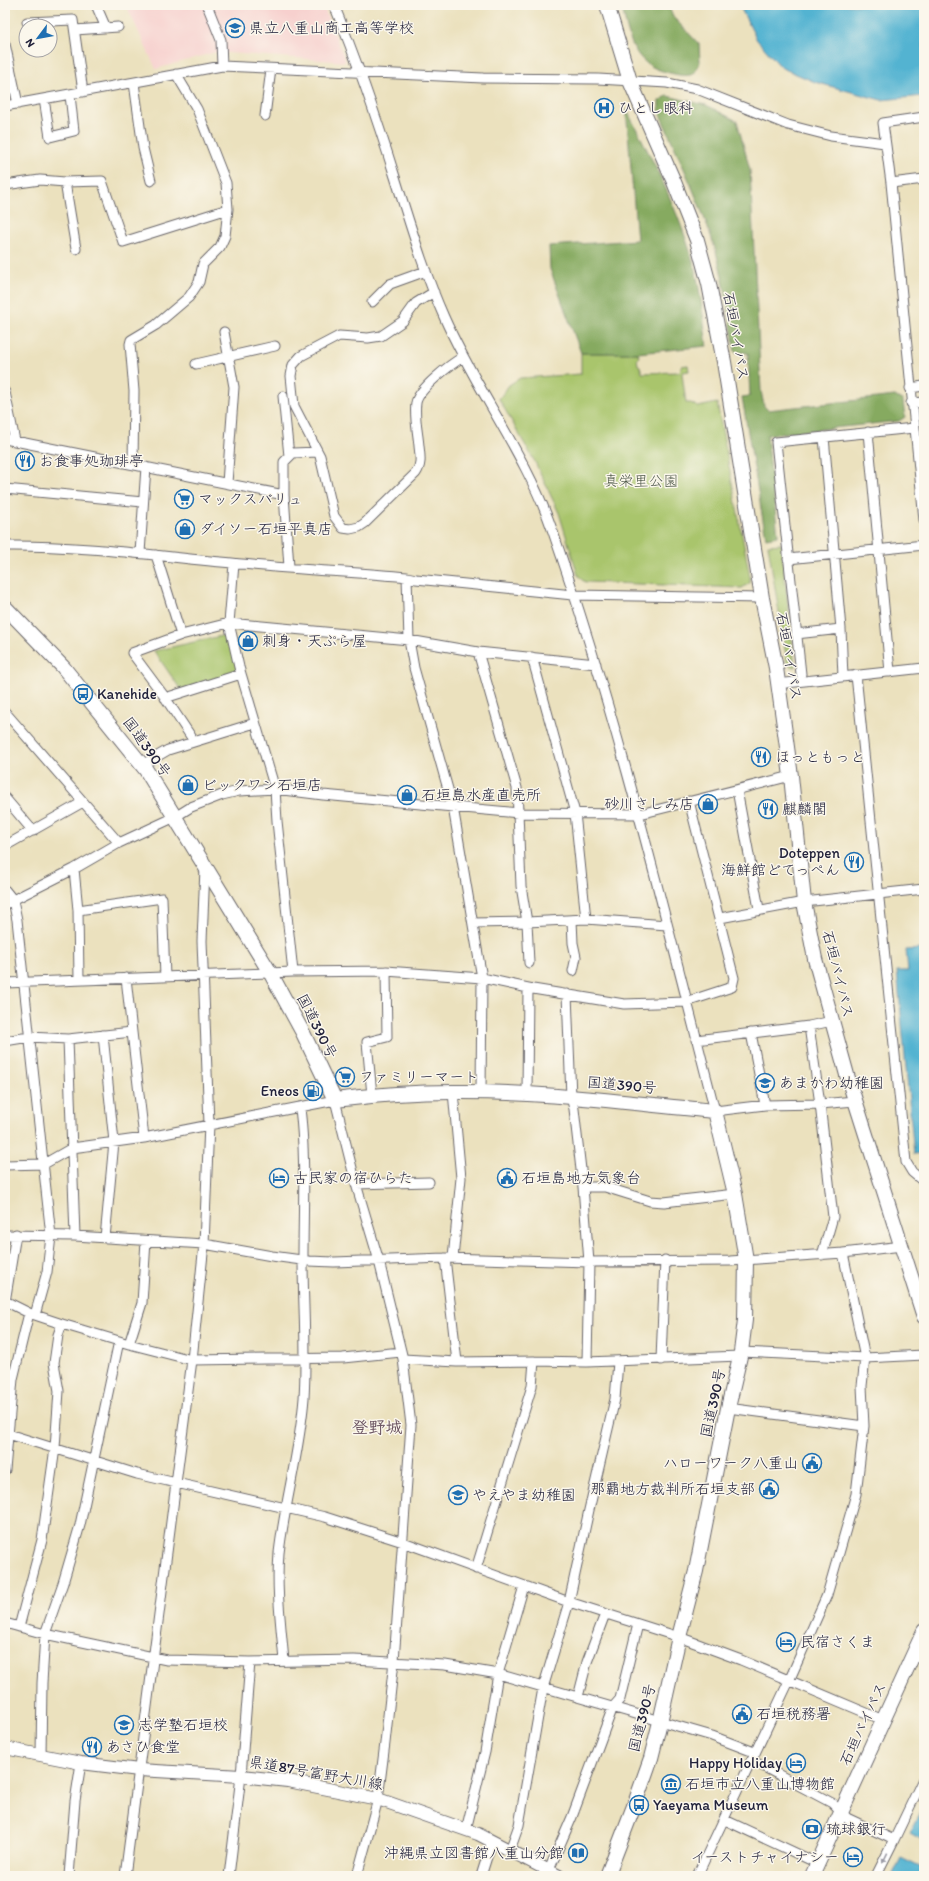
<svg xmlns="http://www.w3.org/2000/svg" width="929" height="1881" font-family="Itim,'Klee One',sans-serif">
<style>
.built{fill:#f7d0ce}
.green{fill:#a9c56c;stroke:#667454}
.forest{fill:#86aa60;stroke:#54664e}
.water{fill:#52b3d1;stroke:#3a6a86}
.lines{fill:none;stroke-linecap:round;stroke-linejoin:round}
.minor-casing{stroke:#686569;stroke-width:11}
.major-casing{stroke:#686569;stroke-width:14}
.highway-casing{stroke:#686569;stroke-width:16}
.minor{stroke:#fff;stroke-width:9}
.major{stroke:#fff;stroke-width:12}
.highway{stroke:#fff;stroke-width:14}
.oneway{fill:#9c9ca7}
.labels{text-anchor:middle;stroke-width:3;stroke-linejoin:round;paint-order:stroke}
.poi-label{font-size:15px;fill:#22223b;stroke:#fbf7ec;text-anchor:start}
.street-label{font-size:15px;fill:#22223b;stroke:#fbf7ec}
.park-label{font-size:15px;fill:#515b4c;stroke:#fbf7ec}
.quarter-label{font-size:17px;font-weight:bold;fill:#68515f;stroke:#fbf7ec}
</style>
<rect width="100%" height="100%" fill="#fbf7ec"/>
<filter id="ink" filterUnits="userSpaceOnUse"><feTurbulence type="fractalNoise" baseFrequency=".025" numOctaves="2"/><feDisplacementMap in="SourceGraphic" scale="8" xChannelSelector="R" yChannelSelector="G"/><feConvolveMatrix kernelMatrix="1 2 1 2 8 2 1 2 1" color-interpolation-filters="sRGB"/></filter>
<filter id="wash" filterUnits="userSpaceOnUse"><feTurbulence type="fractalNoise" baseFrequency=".012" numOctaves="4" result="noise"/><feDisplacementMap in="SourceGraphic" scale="16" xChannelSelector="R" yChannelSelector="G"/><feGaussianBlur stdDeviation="0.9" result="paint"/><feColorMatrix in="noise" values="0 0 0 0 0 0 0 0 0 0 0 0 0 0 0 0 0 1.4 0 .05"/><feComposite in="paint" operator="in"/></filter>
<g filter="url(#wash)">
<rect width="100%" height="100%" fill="#ebe1be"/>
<path class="built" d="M 126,5 L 323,5 L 346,62 L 216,52 L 156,69 Z"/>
<path class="green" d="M 581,353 L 638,353 L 639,357 L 637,358 L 638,365 L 640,366 L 642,373 L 680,372 L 681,366 L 688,365 L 689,371 L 683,372 L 682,374 L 686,403 L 691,403 L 698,407 L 717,403 L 750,577 L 750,583 L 742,588 L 586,582 L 582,580 L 578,575 L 559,513 L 535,462 L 499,399 L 509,385 L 520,378 L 581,374 Z
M 781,544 L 795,667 L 790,666 L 787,662 L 768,545 Z
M 230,634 L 238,673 L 181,690 L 154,651 Z"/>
<path class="forest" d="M 621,5 L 668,5 L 674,18 L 699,44 L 700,62 L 694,74 C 685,77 679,75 670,73 C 631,65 630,38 621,5 Z
M 667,96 L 706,105 L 737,121 L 750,170 L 761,391 L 764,406 L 768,410 L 895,396 L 903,401 L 905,417 L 899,421 L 767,435 L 778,536 L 766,538 L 742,397 L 750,396 L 748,353 L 735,352 C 729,313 724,274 711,236 C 696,194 677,153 659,112 L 659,101 Z
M 626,109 C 653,160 687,226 698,283 C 702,303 704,325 707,346 L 638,353 L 581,353 L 550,269 L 549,246 L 637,240 Z"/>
<path class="water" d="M 739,5 L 924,5 L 924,96 L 881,100 L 815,82 L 782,68 L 757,40 Z
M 924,949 L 924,1153 L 914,1154 L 897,971 L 908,971 L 906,950 Z
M 924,1806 L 924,1841 L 910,1833 Z
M 901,1858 L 924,1869 L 924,1876 L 892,1876 Z"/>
</g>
<g filter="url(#ink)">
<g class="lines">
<g class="minor-casing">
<path id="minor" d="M 96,5 L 106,28
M 207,5 L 221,40 L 222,66
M 334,5 C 357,61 377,119 395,177 C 410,224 424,272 444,317 C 476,390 527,456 553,532 C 619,722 665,917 715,1111 L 765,1105 L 820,1104 L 855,1101
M 27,22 L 73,20 L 83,92
M 75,30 L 118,27
M 5,44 L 18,104
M 134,83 L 143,148 L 151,181
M 44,99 L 50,137 L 74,131 L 70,95
M 5,106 L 222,66 L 483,78 L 598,79 L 667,83 L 697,89 L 788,125 L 831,136 L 885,143
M 265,116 L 271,69
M 924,117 L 883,123 L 891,183 L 924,520
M 65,182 L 76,249
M 891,183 L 924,179
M 5,185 L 40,180 L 65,182 L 102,181 L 123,242 L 228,209
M 434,292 L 416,303 L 403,321 L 381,336 L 368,338 L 339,336 L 301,356 L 293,365 L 291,376 L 294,406 L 320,456 L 334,516 L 343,528 L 350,529 L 359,527 L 365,523 L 416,473 C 422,464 420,456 419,446 C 418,433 414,417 416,403 C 418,389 451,364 463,357
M 372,302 L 390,284 L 426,271
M 224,332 L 234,387 L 227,483
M 196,364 L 275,346
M 910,388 L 924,386
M 5,392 L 15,441
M 283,396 L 289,456
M 911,403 L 924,402
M 868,432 L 890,672
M 824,437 L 841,629 L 843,677
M 5,439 L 284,495
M 133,464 L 134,391 L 130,344 L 131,340 L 156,325 L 189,297 L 199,282 L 203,264 L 220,247 L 225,236 L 228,209 L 226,183 L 197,109 L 176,74
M 5,489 L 143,502
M 5,546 C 81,545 156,556 232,563 C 290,569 349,572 407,577 L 416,579 L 573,595 L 762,598
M 140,553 L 146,467
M 156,555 L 181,635
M 788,559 L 924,545
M 234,564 L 229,623 L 239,667 L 275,789 L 277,821 L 293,972
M 289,567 L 284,495 L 284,462 L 293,453 L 318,452
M 407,577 L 409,640 L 414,668 L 453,807 L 482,978 L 481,1093
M 796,634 L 841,629
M 478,652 L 517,788 L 521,886 L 527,922 L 529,963
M 532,657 L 575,813 L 586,919
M 801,674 L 776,442 L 914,428
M 856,675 L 906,1162 L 912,1172 L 924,1182
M 777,684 L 924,668
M 165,698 L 241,674
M 5,712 L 119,843
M 194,741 L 164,696 L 132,653 L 181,635 L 229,623 L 409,640 L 478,652 L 596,664
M 142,765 L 168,750 L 255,723
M 737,790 L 759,909
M 5,798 L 33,831
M 5,846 L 83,802
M 74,869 L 78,910 L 79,980
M 5,890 L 13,900 L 17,920 L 51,1236 L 47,1272 L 35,1315
M 5,904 L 74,869 L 119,843 L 175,817 L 191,807 L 222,795 L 239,791 L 275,789 L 323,795 L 519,813 L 640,814 L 791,776
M 78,910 L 162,898 L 165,977
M 720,918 L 804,902 L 924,889
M 572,920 L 573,943 L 576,957 L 573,971
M 473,923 L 527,922 L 586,919 L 667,925
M 126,978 L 132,1032
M 5,983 L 293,972 L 386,971 L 482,978 L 533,989 L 624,1004 L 686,1002 L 732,987 L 734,978 L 689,801
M 567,994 L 571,1097 L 574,1109 L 583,1187 L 589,1262 L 587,1362
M 809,1026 L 820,1104 L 833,1217 L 822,1255
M 751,1033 L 765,1105
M 103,1035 L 114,1142 L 105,1238
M 68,1039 L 75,1236
M 696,1040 L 809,1026 L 832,1021
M 5,1041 L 29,1037 L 68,1039 L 132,1032 L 144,1138
M 453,1092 L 461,1178 L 453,1258
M 527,1094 L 528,988
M 372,1095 L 367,1042 L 387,1037 L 386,971
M 5,1165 L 44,1164 L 72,1148 L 144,1138 L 335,1100 L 356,1184 L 379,1261 L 403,1359 L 411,1425 L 394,1661 L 385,1743 L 378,1799 L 357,1876
M 356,1184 L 429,1182
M 583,1187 L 605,1187 L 650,1201 L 664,1202 L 735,1194
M 5,1235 L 75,1236 L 204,1244 L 272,1256 L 309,1261 L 334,1262 L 445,1258 L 589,1262 L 730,1261 L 843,1253 L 902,1246
M 445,1258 L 457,1362
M 5,1301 L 29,1313 L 62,1324 L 129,1344 L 192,1360 L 343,1358 L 401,1352
M 5,1302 L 16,1234
M 129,1344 L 142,1303 L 146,1241
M 741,1352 L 865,1358 L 924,1355
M 403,1359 L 457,1362 L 534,1361 L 587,1362 L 740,1356
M 661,1360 L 665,1260
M 728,1408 L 864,1426
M 5,1433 L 137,1474 L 325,1517 L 403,1542 L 569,1602 L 679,1637 L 741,1660 L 883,1720
M 5,1470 L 13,1379 L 29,1313
M 476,1569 L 532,1386 L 534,1361
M 5,1623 L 45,1634 L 167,1660 L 250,1662 L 354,1660 L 445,1665 L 498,1674 L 712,1736 L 754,1752
M 19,1627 L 42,1540 L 55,1448 L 59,1391 L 54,1363 L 58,1335 L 62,1324
M 284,1661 C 281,1626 276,1589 279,1553 C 285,1501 300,1450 304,1398 C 307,1351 303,1305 303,1259 C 303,1208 306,1158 300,1108
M 578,1697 L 587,1662 L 605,1614
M 41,1756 L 42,1683 L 45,1634 L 63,1583 L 80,1525 L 119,1341
M 751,1760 L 832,1803 L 847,1818 L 894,1840 L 876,1876
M 725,1820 L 817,1863
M 466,1830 L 485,1752 L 498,1674 L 524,1586
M 894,1840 L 924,1777
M 510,1850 L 519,1825 L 543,1688 L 569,1602 L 589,1510 L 615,1399 L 618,1362
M 549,1870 L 572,1817 L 613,1707 L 620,1699 L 638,1624
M 5,1876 L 6,1876
M 69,1876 L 75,1801 L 81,1763
M 125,1876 L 192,1360 L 204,1244 L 209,1124 L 202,941 L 205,868
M 229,1876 L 241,1776 L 250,1662
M 481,1876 L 492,1841
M 697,1876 L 789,1681 L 827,1595 L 856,1494 L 864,1426 L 862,1386 L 865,1358 L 843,1253"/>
</g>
<g class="major-casing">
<path id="major" d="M 5,1748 L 81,1763 L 139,1770 L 241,1776 L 288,1781 L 378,1799 L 478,1834 L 559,1876"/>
</g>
<g class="highway-casing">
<path id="highway" d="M 607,5 L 630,81 L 674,182 L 697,240 L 709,284 L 724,362 L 762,598 L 776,668 L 791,776 L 804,902 L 815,959 L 847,1075 L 924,1317
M 5,607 L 63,667 L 146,770 L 271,974 L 303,1033 L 335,1100 C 374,1095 414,1092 453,1092 C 540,1091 628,1103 715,1111 L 735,1194 L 746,1260 L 745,1320 L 741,1352 L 728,1408 L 696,1571 L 679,1637 L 660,1722 L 651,1758 L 634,1806 L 607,1876
M 812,1876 L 924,1631"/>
</g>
<use href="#minor" class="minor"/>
<use href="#major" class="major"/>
<use href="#highway" class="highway"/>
</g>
<defs><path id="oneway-solid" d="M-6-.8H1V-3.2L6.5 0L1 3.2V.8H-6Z"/></defs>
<use class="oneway" href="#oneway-solid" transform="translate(885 1858) rotate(116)"/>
</g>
<defs>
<g id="school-ring" transform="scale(1)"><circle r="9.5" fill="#fbf7ec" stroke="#1f6fb2" stroke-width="1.5"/><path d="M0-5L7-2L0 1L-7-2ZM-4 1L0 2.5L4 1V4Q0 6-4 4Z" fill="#1f6fb2"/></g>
<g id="hospital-ring" transform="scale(1)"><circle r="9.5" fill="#fbf7ec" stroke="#1f6fb2" stroke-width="1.5"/><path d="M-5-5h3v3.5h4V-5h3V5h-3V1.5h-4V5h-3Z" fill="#1f6fb2"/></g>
<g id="restaurant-ring" transform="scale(1)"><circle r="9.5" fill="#fbf7ec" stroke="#1f6fb2" stroke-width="1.5"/><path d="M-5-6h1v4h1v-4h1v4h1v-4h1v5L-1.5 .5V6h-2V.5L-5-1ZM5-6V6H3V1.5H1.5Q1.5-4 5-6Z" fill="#1f6fb2"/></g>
<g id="supermarket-ring" transform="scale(1)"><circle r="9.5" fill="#fbf7ec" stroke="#1f6fb2" stroke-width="1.5"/><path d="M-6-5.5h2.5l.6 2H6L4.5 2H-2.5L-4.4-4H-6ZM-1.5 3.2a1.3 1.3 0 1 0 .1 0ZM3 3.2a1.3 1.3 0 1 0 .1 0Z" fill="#1f6fb2"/></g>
<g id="shop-ring" transform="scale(1)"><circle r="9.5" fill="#fbf7ec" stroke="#1f6fb2" stroke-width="1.5"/><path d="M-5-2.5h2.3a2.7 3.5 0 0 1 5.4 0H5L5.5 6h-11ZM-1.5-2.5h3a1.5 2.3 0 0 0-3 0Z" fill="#1f6fb2"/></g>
<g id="bus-ring" transform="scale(1)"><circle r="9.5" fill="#fbf7ec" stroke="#1f6fb2" stroke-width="1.5"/><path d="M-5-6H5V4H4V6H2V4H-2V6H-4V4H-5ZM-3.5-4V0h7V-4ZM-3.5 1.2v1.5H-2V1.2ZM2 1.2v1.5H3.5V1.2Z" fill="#1f6fb2"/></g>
<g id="fuel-ring" transform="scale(1)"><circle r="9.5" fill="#fbf7ec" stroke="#1f6fb2" stroke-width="1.5"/><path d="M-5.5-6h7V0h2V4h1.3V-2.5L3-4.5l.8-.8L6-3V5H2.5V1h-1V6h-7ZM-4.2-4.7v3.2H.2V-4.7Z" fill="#1f6fb2"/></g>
<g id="hotel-ring" transform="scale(1)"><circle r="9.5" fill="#fbf7ec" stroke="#1f6fb2" stroke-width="1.5"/><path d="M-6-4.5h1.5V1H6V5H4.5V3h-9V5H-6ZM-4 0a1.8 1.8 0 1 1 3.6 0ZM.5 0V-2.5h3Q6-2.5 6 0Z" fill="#1f6fb2"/></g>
<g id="civic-ring" transform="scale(1)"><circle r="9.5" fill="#fbf7ec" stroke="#1f6fb2" stroke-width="1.5"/><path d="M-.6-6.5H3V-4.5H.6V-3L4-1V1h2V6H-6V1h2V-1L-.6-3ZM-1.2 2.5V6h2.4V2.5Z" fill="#1f6fb2"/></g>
<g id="museum-ring" transform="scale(1)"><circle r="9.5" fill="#fbf7ec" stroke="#1f6fb2" stroke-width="1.5"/><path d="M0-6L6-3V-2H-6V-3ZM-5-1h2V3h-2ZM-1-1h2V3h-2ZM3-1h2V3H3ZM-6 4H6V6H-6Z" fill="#1f6fb2"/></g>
<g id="bank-ring" transform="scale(1)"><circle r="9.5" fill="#fbf7ec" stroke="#1f6fb2" stroke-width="1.5"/><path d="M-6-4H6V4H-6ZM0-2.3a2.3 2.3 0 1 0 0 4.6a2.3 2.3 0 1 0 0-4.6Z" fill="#1f6fb2"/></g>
<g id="library-ring" transform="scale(1)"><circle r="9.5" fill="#fbf7ec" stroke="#1f6fb2" stroke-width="1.5"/><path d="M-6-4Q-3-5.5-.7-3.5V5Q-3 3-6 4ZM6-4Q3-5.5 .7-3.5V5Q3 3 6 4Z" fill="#1f6fb2"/></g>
</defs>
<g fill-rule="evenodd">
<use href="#school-ring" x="235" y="28"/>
<use href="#hospital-ring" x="604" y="108"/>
<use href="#restaurant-ring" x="25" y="461"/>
<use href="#supermarket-ring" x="184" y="499"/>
<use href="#shop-ring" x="185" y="529"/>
<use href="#shop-ring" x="248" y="641"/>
<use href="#bus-ring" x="83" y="694"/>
<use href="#restaurant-ring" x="761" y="757"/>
<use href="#shop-ring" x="188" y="785"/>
<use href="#shop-ring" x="407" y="795"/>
<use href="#shop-ring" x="708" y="804"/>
<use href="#restaurant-ring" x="768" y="809"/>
<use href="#restaurant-ring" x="854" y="862"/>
<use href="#supermarket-ring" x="345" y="1077"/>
<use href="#school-ring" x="765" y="1083"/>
<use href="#fuel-ring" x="313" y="1091"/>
<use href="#hotel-ring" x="279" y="1178"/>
<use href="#civic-ring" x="507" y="1178"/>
<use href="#civic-ring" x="812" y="1463"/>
<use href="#civic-ring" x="769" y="1489"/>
<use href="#school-ring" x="458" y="1495"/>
<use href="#hotel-ring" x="786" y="1642"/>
<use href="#civic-ring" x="742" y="1714"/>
<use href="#school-ring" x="124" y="1725"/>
<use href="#restaurant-ring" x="92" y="1747"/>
<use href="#hotel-ring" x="796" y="1763"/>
<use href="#museum-ring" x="671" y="1784"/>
<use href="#bus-ring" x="639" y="1805"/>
<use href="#bank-ring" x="812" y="1829"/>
<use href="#library-ring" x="578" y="1853"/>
<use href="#hotel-ring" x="853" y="1857"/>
</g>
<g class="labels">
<g class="poi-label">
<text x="249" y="33">県立八重山商工高等学校</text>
<text x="618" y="113">ひとし眼科</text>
<text x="39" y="466">お食事処珈琲亭</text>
<text x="198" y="504">マックスバリュ</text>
<text x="199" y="534">ダイソー石垣平真店</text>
<text x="262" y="646">刺身・天ぷら屋</text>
<text x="97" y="699">Kanehide</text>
<text x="775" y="762">ほっともっと</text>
<text x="202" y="790">ビックワン石垣店</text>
<text x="421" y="800">石垣島水産直売所</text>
<text x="694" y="809" text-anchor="end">砂川さしみ店</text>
<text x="782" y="814">麒麟閣</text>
<text x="840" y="858" text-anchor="end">Doteppen<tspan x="840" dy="17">海鮮館どてっぺん</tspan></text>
<text x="359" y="1082">ファミリーマート</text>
<text x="779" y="1088">あまかわ幼稚園</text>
<text x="299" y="1096" text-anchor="end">Eneos</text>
<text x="293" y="1183">古民家の宿ひらた</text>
<text x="521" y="1183">石垣島地方気象台</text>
<text x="798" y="1468" text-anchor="end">ハローワーク八重山</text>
<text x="755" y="1494" text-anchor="end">那覇地方裁判所石垣支部</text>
<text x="472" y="1500">やえやま幼稚園</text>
<text x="800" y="1647">民宿さくま</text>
<text x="756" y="1719">石垣税務署</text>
<text x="138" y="1730">志学塾石垣校</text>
<text x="106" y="1752">あさひ食堂</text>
<text x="782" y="1768" text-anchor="end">Happy Holiday</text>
<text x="685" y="1789">石垣市立八重山博物館</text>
<text x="653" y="1810">Yaeyama Museum</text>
<text x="826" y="1834">琉球銀行</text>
<text x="564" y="1858" text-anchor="end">沖縄県立図書館八重山分館</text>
<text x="839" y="1862" text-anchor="end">イーストチャイナシー</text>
</g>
<g class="street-label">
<text transform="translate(736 336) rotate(80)" y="5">石垣バイパス</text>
<text transform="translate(789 656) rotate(80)" y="5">石垣バイパス</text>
<text transform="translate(147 747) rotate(54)" y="5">国道390号</text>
<text transform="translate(838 974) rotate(76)" y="5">石垣バイパス</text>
<text transform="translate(317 1026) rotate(63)" y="5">国道390号</text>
<text transform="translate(622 1085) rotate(5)" y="5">国道390号</text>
<text transform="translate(713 1403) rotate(-78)" y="5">国道390号</text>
<text transform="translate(642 1718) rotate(-76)" y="5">国道390号</text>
<text transform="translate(863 1724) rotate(-65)" y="5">石垣バイパス</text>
<text transform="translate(316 1773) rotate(10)" y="5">県道87号富野大川線</text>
</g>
<g class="park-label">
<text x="641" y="486">真栄里公園</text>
</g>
<g class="quarter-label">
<text x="377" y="1433">登野城</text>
</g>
</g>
<rect width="929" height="1881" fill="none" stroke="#fbf7ec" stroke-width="20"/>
<g transform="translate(38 38) rotate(238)"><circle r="19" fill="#fbf7ec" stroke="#a4a2a5"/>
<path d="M0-3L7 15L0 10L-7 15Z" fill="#1f6fb2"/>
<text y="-6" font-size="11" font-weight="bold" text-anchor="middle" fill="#22223b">N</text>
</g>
</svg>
